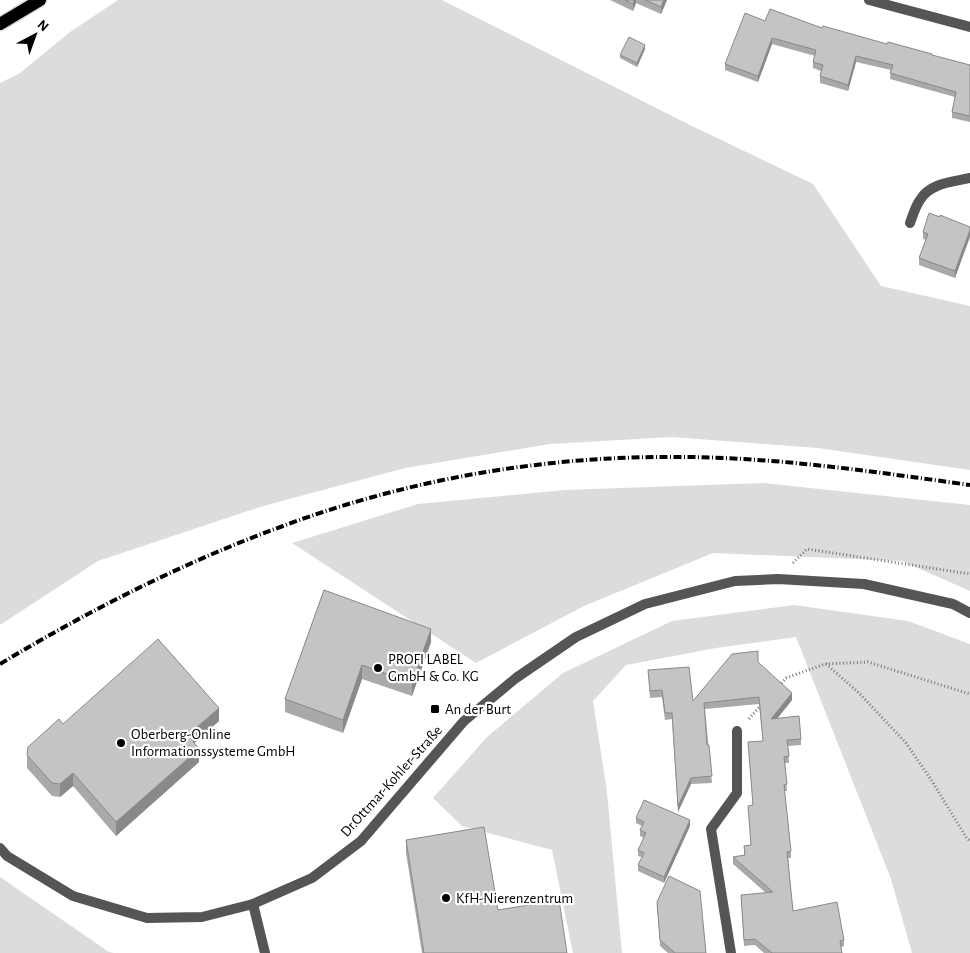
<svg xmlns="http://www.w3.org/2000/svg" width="970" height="953" font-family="'Alegreya Sans',sans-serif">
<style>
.green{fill:#dcdcdc}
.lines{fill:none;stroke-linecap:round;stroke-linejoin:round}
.primary-casing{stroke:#dbdbdb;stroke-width:15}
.path{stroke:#777;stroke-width:3;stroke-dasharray:1 2.5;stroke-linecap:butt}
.service{stroke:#555;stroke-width:10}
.minor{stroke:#555;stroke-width:10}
.tertiary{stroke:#555;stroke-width:10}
.primary{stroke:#000;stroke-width:12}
.rail{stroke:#000;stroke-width:4;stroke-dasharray:8 2.5 1 2.5;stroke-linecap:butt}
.wall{fill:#a9a9a9}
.shaded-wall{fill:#898989}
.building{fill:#c4c4c4;stroke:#898989}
.poi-dot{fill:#000;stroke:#fff;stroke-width:2}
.labels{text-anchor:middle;stroke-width:4.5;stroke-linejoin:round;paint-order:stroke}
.poi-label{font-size:15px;fill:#000;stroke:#fff;text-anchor:start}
.street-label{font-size:15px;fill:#000;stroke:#fff}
</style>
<rect width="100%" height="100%" fill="#fff"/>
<path class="green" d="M 118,0 L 442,0 L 692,126 L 813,184 L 881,286 L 970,306 L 970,470 L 818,448 L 672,437 L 550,444 L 405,468 L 263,506 L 98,561 L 0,625 L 0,83 L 20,73 L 70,32 Z
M 763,483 L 970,505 L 970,591 L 902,561 L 713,553 L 584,606 L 476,663 L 292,543 L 418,504 L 565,490 Z
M 794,605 L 908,621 L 970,644 L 970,953 L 912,953 L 891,879 L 796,637 L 716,648 L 626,665 L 593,701 L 607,792 L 622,953 L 573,953 L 552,850 L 462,826 L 433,798 L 487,737 L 563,673 L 672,621 Z
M 0,877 L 109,952 L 114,953 L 0,953 Z"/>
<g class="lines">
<g class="primary-casing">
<path id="primary" d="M 0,24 L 40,0"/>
</g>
<path class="path" d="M 793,563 L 807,549 L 970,574
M 826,664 L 859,693 L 906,743 L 932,781 L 966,837 L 970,841
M 779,686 L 786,678 L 825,664 L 868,662 L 970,694
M 749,719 L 761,705"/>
<path class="service" d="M 910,223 C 913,215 915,207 920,200 C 930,183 952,182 970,178"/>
<path class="minor" d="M 253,904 L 265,953
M 731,953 L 711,829 L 737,793 L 737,731"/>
<path class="tertiary" d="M 869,0 L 970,27
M 0,848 L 7,856 L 73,896 L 147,918 L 202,917 L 253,904 L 312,878 L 361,841 L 464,721 L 516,678 L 576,637 L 645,604 L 735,581 L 778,579 L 864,584 L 953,604 L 970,613"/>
<use href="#primary" class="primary"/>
<path class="rail" d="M 0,664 C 90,610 184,562 283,526 C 412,478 549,455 687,457 C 782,458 876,472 970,485"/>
</g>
<path class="wall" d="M 610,0 L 667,0 L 661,14 L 636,3 L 633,11 Z
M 765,21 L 822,28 L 970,65 L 970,122 L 952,118 L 952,112 L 955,97 L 890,79 L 891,70 L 856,62 L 848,91 L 820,83 L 820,76 L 821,71 L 813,68 L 813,62 L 815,56 L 772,44 L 758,82 L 725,70 L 725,64 Z
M 645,49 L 637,67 L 620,58 L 620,55 Z
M 970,227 L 955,278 L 919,265 L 919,258 L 926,240 L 923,239 L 923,232 Z
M 324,590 L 431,642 L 412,696 L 362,679 L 343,733 L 285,712 L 285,699 Z
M 758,662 L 792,700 L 777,719 L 801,739 L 801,745 L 788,746 L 789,763 L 785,763 L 787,791 L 784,791 L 791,851 L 791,858 L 788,858 L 793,911 L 844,940 L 844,946 L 841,947 L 842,953 L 764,953 L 755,945 L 744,946 L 741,895 L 766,893 L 733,864 L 733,857 L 744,855 L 744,846 L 751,845 L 748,806 L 753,805 L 748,742 L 763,741 L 759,704 L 705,709 L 712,783 L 691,784 L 678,812 L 672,719 L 665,720 L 662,697 L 650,698 L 648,670 L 693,701 Z
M 219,721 L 194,743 L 199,762 L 116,836 L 73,786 L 60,797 L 52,796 L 27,768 L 27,755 L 63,724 Z
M 636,818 L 690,826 L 664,883 L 638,871 L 638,865 L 642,857 L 638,856 L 638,850 L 644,838 L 640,836 L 640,830 L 642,826 L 636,823 Z
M 406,840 L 498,910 L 567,953 L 422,953 L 406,853 Z
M 657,902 L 706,953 L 668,953 L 660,946 Z"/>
<path class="shaded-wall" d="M 634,0 L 636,0 L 636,3 L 633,11 L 633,4 Z
M 664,0 L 667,0 L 661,14 L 661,7 Z
M 772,38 L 772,44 L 758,82 L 758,76 Z
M 645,45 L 645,49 L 637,67 L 637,63 Z
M 856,56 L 856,62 L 848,91 L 848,85 Z
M 970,230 L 970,237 L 955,278 L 955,271 Z
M 431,629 L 431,642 L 412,696 L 412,683 Z
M 362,665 L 362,679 L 343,733 L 343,720 Z
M 792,693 L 792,700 L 771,726 L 771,719 Z
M 219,708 L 219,721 L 188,749 L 188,735 Z
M 199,749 L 199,762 L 116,836 L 116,822 Z
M 73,773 L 73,786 L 60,797 L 60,784 Z
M 691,778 L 691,784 L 678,812 L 678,806 Z
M 690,820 L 690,826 L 664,883 L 664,877 Z"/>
<path class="building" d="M 625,0 L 634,0 L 633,4 Z
M 645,0 L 664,0 L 661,7 Z
M 770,9 L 822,28 L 823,26 L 887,44 L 888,42 L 932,54 L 932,55 L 970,65 L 970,116 L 952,112 L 956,92 L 890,73 L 893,65 L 856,56 L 848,85 L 820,76 L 823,65 L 813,62 L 816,50 L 772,38 L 758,76 L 725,64 L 745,13 L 765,21 Z
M 629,37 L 645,45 L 637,63 L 620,55 Z
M 929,213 L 940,217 L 940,215 L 970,227 L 970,230 L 955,271 L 919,258 L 928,234 L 923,232 Z
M 324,590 L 431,629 L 412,683 L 362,665 L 343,720 L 285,699 Z
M 158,639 L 219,708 L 188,735 L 199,749 L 116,822 L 73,773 L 60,784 L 52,783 L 27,755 L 28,747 L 59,719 L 63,724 Z
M 758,651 L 758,662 L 792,693 L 771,719 L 799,716 L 801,739 L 787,740 L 789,756 L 784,757 L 787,784 L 784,785 L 791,851 L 787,852 L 793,911 L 837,902 L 844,940 L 840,941 L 842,953 L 772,953 L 755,939 L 744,940 L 741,895 L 773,892 L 733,857 L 745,855 L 744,846 L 751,845 L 748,806 L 753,805 L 748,742 L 763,741 L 759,697 L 704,703 L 707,745 L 709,745 L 712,776 L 691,778 L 678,806 L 672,713 L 665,713 L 662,690 L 650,691 L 648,670 L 689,667 L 693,701 L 732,654 Z
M 644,800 L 690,820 L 664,877 L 638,865 L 644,853 L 638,850 L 646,833 L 640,830 L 644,822 L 636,818 Z
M 484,827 L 498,910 L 559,900 L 567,953 L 424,953 L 406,840 Z
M 669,876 L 700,891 L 706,953 L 674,953 L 674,952 L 660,940 L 657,902 Z"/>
<g class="poi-dot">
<circle cx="378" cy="668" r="5"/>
<rect x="430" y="704" width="10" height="10" rx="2.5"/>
<circle cx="121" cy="743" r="5"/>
<circle cx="446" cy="898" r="5"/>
</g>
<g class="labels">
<g class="poi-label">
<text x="388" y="664">PROFI LABEL<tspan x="388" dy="17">GmbH &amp; Co. KG</tspan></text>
<text x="445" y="714">An der Burt</text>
<text x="131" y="739">Oberberg-Online<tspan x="131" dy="17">Informationssysteme GmbH</tspan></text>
<text x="456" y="903">KfH-Nierenzentrum</text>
</g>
<g class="street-label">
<text transform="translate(391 781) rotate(-48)" y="5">Dr.Ottmar-Kohler-Straße</text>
</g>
</g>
<g transform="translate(35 35) rotate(41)" stroke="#ffffff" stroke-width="4" paint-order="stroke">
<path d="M0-4L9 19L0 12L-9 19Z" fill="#000000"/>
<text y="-8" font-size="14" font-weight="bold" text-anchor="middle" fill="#000000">N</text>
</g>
</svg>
